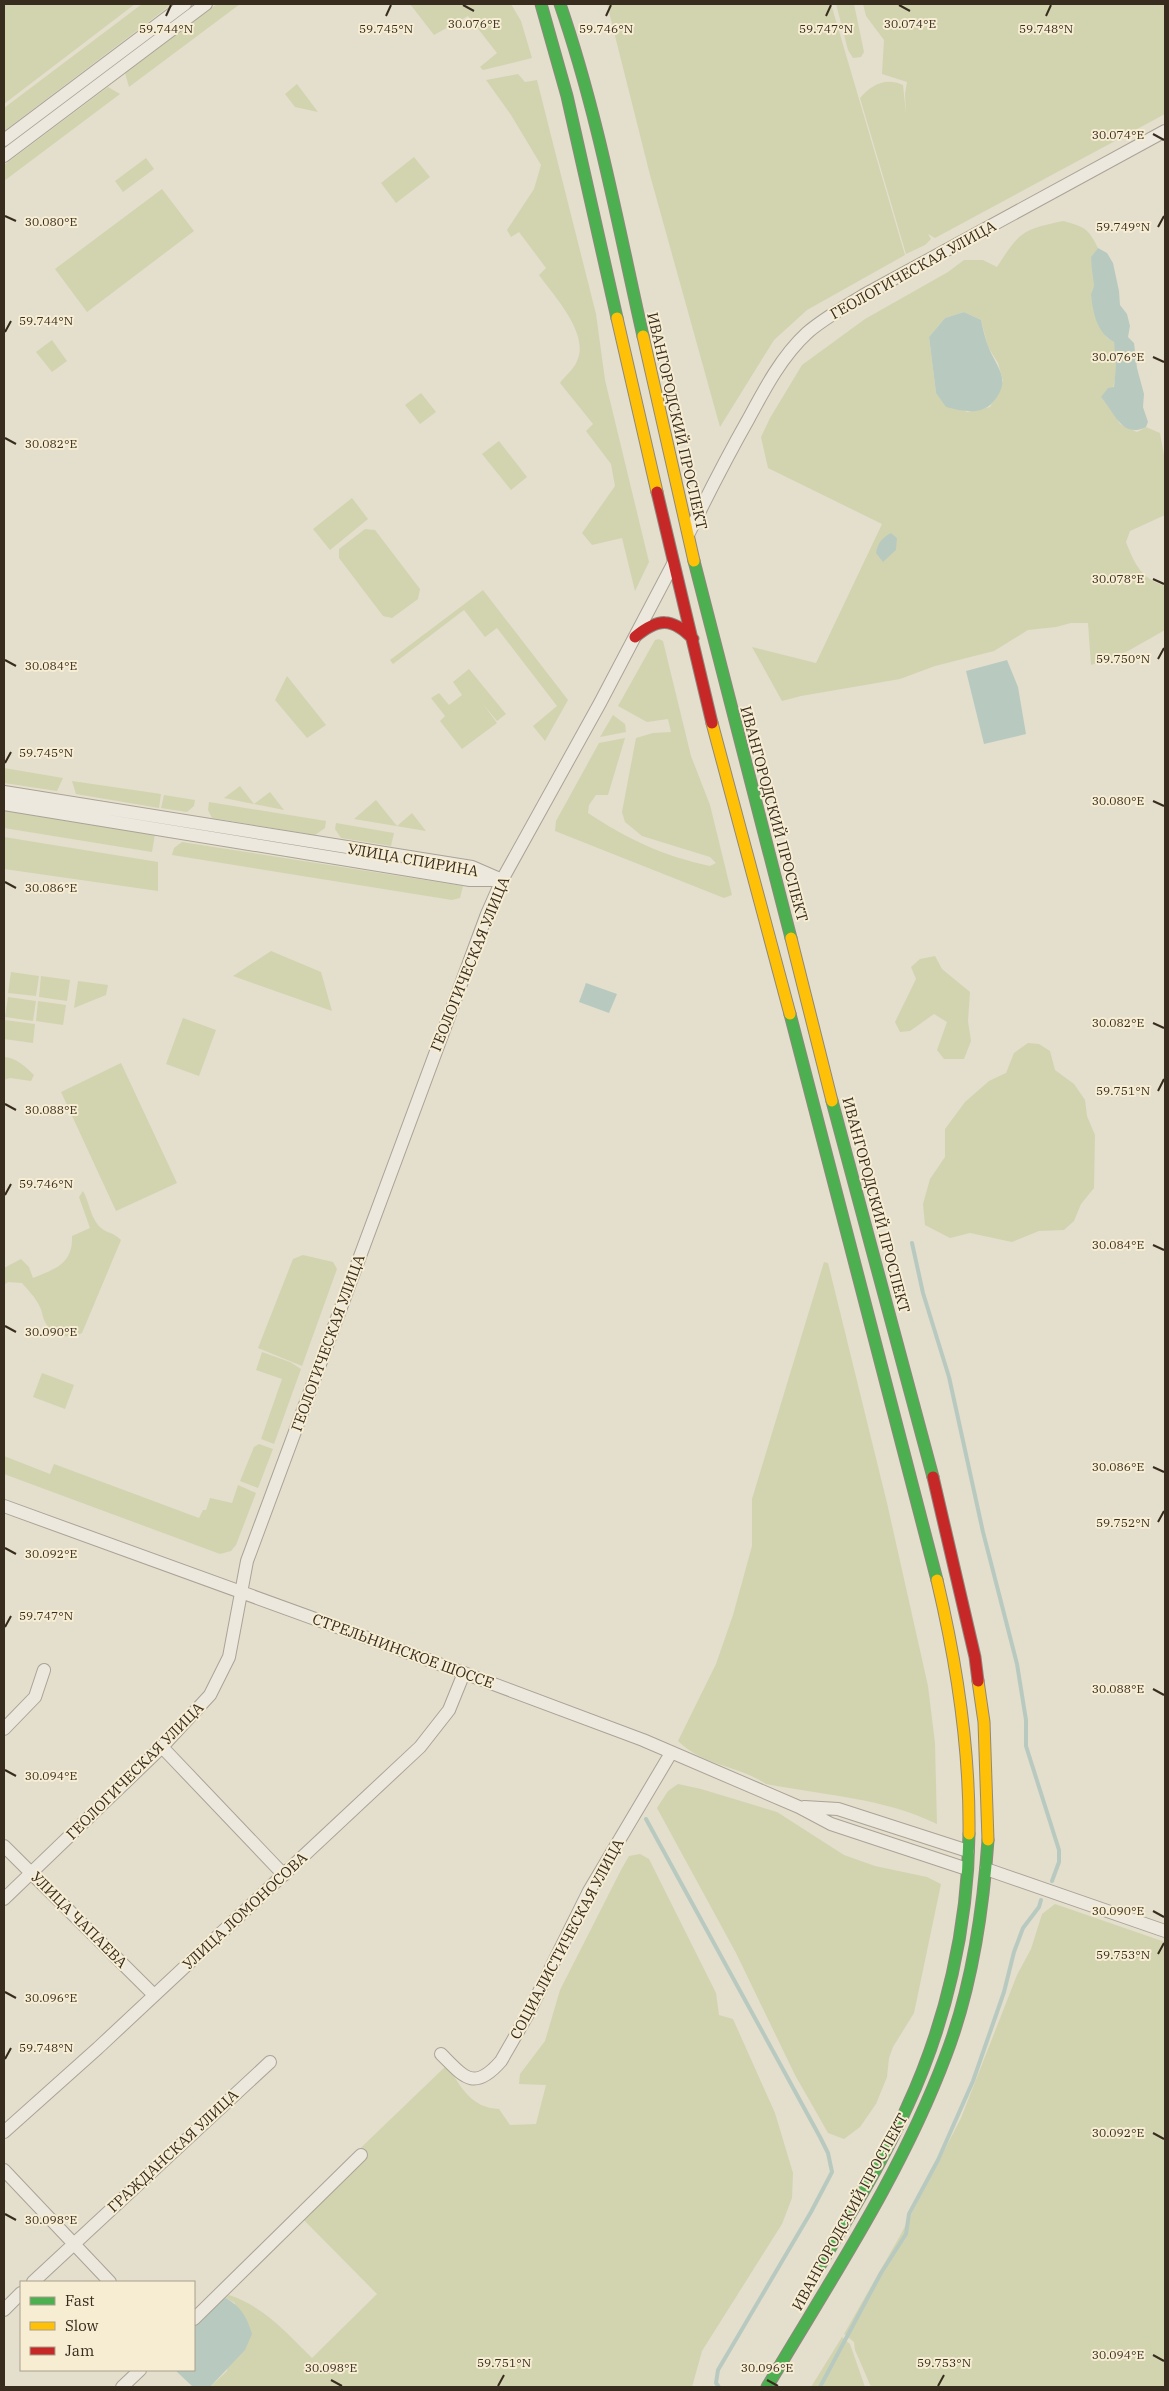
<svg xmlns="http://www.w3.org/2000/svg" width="1169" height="2391" font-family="'IBM Plex Serif',serif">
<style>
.green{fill:#d2d4af;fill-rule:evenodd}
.water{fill:#b8cac0}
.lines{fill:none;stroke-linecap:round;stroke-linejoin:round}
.stream{stroke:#b8cac0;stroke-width:4}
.street-casing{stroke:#aaa396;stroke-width:14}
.fast-casing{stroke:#8f887d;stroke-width:13}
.slow-casing{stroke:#8f887d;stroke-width:13}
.jam-casing{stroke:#8f887d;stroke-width:13}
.street{stroke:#ece8de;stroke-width:12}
.fast{stroke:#4caf50;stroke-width:11}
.slow{stroke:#ffc107;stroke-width:11}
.jam{stroke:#c62828;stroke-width:11}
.ticks{fill:none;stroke:#382c1e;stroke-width:2}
.labels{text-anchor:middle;stroke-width:4;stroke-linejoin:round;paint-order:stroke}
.street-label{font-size:15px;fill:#382c1e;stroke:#f6edd3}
.ticks-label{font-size:12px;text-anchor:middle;fill:#382c1e;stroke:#f6edd3;stroke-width:4;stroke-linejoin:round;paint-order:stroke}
</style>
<rect width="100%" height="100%" fill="#e4decd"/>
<path class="green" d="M 4,4 L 135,4 L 4,104 Z
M 142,4 L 172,4 L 4,131 L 4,108 Z
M 217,4 L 240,4 L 129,87 L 125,73 Z
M 410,4 L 511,4 L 521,21 L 532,58 L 483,70 L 480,67 L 497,53 L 468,16 L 434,35 Z
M 607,4 L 831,4 L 905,255 L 807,310 L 774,340 L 720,427 L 650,175 Z
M 836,4 L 854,4 L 864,52 L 861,57 L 853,58 L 848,50 Z
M 863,4 L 1165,4 L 1165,114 L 935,238 L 928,234 L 931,239 L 925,245 L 906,254 L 860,98 C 872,84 886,77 903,85 L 906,114 L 905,94 L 907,82 L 882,74 L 884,40 L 866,16 Z
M 518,74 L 525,82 L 537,80 L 596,314 L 605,380 L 649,562 L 635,591 L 622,538 L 592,545 L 582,533 L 615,486 L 611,464 L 586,431 L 593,424 L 560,383 C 565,376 574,369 577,361 C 590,334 554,296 539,275 L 546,268 L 519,232 L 511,237 L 507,230 L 534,189 L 541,165 L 511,115 L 486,80 Z
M 297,84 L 318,112 L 295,107 L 285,94 Z
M 108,87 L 120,94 L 4,181 L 4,165 Z
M 414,157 L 430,177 L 396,203 L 381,183 Z
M 146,158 L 154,169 L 123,192 L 115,181 Z
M 162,189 L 194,231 L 87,312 L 55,269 Z
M 1063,221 C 1085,227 1088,228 1098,248 L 1091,258 L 1095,287 L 1091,295 L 1094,310 L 1107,338 L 1114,342 C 1120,363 1114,385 1109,405 L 1120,424 L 1137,432 L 1146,427 L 1160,433 L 1165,461 L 1165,515 L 1130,531 L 1126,542 C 1135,565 1141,578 1165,586 L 1165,630 L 1128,651 L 1091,665 L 1088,623 L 1071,623 L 1056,627 L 1028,630 L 994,651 L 935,666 L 900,679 L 801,696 L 782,701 L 752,647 L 816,663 L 882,524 L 768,468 L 761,437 L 770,418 L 802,365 L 865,319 L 948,272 L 964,260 L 983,260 L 997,267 C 1020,231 1022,230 1063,221 ZM 964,312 L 981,320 L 988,347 L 998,363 L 1003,381 L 990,407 L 967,412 L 936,393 L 929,337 L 945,318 Z
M 52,340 L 67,361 L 52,372 L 36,352 Z
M 421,393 L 436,412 L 420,424 L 405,405 Z
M 499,441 L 527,477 L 511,490 L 482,454 Z
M 352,498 L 368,519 L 330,550 L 313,529 Z
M 365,529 L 375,530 L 420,589 L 418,599 L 392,618 L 383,616 L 339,558 L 339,549 Z
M 483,590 L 568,700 L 545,741 L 533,726 L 557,706 L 497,628 L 485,637 L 464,610 L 393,664 L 390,660 Z
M 659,639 L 663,641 L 691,756 L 710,805 L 732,895 L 724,898 L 555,831 L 556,821 L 599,743 L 625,738 L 608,795 L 596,795 L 589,805 L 588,813 C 627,839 663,856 710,866 L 716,863 L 710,857 L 642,836 L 625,822 L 622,812 L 636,738 L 653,733 L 671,732 L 668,719 L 647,722 L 618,706 L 655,640 Z
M 469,669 L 506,714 L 497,721 L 483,704 L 497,723 L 462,749 L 440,721 L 445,716 L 431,698 L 439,693 L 449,705 L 462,695 L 453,682 Z
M 287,676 L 326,725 L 307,738 L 275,700 Z
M 613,715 L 625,724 L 626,732 L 600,737 Z
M 4,768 L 63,778 L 57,791 L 4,783 Z
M 72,781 L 161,794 L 159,808 L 76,794 Z
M 240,786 L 254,804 L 270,792 L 284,810 L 224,798 Z
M 164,795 L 195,800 L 194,806 L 187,812 L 161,808 Z
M 376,800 L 397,826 L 412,813 L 426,831 L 354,819 Z
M 209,802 L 326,821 L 325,828 L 315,835 L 212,818 L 208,810 Z
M 4,809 L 155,834 L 152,852 L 4,828 Z
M 336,823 L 394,833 L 391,846 L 341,838 L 335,829 Z
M 4,837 L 158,862 L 158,891 L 4,869 Z
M 182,842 L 463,886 L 460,898 L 452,900 L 172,855 L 174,848 Z
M 271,951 L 321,972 L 332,1011 L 233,976 Z
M 935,956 L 942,969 L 970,992 L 968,1021 L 971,1041 L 964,1059 L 944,1059 L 937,1050 L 947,1022 L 934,1014 L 910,1031 L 900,1032 L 895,1022 L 916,979 L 911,967 L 920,959 Z
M 11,972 L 39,976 L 36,996 L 8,993 Z
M 41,976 L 70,980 L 67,1001 L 39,997 Z
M 78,981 L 108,985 L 106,995 L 74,1008 Z
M 8,997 L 36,1001 L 33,1021 L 5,1017 Z
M 38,1001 L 66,1005 L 63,1025 L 36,1021 Z
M 183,1018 L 216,1030 L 199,1076 L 166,1064 Z
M 5,1020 L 35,1024 L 33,1043 L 4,1039 Z
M 1028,1043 L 1039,1044 L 1050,1051 L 1055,1070 L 1074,1084 L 1085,1100 L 1087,1116 L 1095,1135 L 1094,1188 L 1081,1204 L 1074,1221 L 1064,1230 L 1039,1231 L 1012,1242 L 970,1233 L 950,1238 L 925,1225 L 923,1204 L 930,1179 L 945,1157 L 945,1129 L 965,1102 L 989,1081 L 1006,1073 L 1014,1053 Z
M 4,1057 C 15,1057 26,1067 34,1075 L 31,1081 L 10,1078 L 4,1080 Z
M 121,1063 L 177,1183 L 116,1211 L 61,1092 Z
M 83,1191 C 89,1201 90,1215 98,1225 C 104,1233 114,1232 121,1240 L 82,1333 C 67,1341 51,1335 44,1320 C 42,1315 42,1310 39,1305 C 35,1297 28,1290 22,1283 L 8,1282 L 4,1285 L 4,1268 L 21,1259 L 29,1267 L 33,1278 C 55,1269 73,1264 72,1236 L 90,1228 L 79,1197 Z
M 303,1255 L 333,1262 L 337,1269 L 302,1366 L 258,1348 L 293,1259 Z
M 824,1262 L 828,1263 L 887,1503 L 928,1686 L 935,1743 L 937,1824 C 884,1798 823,1795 766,1784 C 738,1765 705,1767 678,1741 L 716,1664 L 733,1615 L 752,1546 L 752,1499 Z
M 262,1352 L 290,1362 L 301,1369 L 274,1444 L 261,1439 L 282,1379 L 256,1370 Z
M 42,1373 L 74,1385 L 65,1409 L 33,1397 Z
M 259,1444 L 273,1449 L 258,1488 L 240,1481 L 254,1447 Z
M 4,1456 L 50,1474 L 54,1464 L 199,1518 L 203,1510 L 206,1510 L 210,1498 L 232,1503 L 238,1485 L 256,1493 L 236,1545 L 231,1551 L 220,1554 L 4,1474 Z
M 678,1784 L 701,1789 L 777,1812 L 844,1855 L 875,1866 L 927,1877 L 941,1884 L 914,2013 L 893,2047 L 889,2058 L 887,2077 L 876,2104 L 860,2127 L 844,2139 L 828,2133 L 795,2075 L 736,1953 L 657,1808 L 668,1791 Z
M 640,1854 L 649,1859 L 716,1993 L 719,2015 L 733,2019 L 775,2113 L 793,2173 L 792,2198 L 782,2224 L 702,2351 L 692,2387 L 210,2387 L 227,2371 L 235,2303 L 226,2298 L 229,2295 C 263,2306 287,2333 312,2358 L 377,2294 L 295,2211 L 447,2065 C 460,2086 471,2108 499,2109 L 510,2125 L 536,2124 L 546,2085 L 519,2084 L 520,2074 L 545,2041 L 560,1990 L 621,1870 L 629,1856 Z
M 1055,1904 L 1165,1942 L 1165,2387 L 871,2387 L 855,2350 L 854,2342 L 844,2334 L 901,2234 L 961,2118 L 1017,1975 L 1031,1949 L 1042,1914 Z
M 842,2337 L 850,2344 L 865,2387 L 811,2387 Z"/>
<path class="water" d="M 1098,248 L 1107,253 L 1113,263 L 1119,291 L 1120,305 L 1127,314 L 1130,326 L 1128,337 L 1134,343 L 1137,368 L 1144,394 L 1143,407 L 1148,422 L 1146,427 C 1122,439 1115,413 1101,397 L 1108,388 L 1114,387 L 1116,365 L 1114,342 C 1097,333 1093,313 1091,295 C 1091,292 1094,289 1094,285 C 1093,275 1091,267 1091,257 Z
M 964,312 L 981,320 C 983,329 985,338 988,346 C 996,367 1013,380 993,402 C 981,416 962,411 946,407 L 936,393 L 929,337 L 945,318 Z
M 891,533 L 897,538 L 896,550 L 883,562 L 876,553 C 878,542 882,538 891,533 Z
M 1007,660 L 1018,687 L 1026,734 L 984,744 L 966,671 Z
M 586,983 L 617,994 L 609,1013 L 579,1002 Z
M 226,2298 C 241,2307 247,2317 252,2334 L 245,2350 L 210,2387 L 193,2387 L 175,2370 L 194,2370 L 194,2326 L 219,2301 Z"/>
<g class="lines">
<path class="stream" d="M 912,1243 L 923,1293 L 949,1377 L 983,1532 L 1017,1664 L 1026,1720 L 1026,1746 L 1059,1850 L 1059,1862 L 1052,1881
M 646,1819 L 820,2137 L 828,2153 L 832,2172 L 811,2212 L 718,2370 L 716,2383 L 719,2387
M 820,2387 L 881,2273 L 906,2234 L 909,2214 L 938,2160 L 973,2081 L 1004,1992 L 1014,1952 L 1023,1928 L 1039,1907 L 1041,1900"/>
<g class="street-casing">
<path id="street" d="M 4,140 L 185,4
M 4,156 L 206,4
M 689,533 C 708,494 728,455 749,418 C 765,388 782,356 807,333 C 824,318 845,307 864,295 L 1165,131
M 4,792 L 472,867 L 502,880
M 4,804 L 470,880 L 495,880
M 4,1506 L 464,1673 L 643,1740 L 799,1807 L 831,1824 L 967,1869
M 4,1729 L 35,1697 L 44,1670
M 162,1747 L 284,1875
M 804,1807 L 838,1809 L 968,1851
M 4,1846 L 154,1995
M 986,1869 L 1165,1931
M 4,1899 L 162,1747 L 210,1695 L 229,1657 L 247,1561 L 487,914 L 502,880 L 600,703 L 673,564
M 441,2054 C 464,2077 474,2092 501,2061 L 528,2014 L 589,1891 L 671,1753
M 4,2132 L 98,2048 L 420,1747 L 449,1710 L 464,1673
M 4,2170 L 110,2282
M 33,2282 L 270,2062
M 4,2310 L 21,2293
M 194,2319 L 361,2155
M 122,2387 L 140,2370"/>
</g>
<g class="fast-casing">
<path id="fast" d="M 541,4 L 567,96 L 617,318
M 560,4 C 597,111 618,225 643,336
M 694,561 L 791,938
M 790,1014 L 937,1580
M 832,1101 L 933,1477
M 821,2264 C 851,2212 883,2162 907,2107 C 946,2023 968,1927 969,1834
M 767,2387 C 831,2279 902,2173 946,2055 C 972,1987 983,1912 988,1840"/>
</g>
<g class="slow-casing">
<path id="slow" d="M 617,318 L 657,492
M 643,336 L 694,561
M 712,723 L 790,1014
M 791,938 L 832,1101
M 937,1580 C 957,1664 970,1748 969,1834
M 978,1681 L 984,1722 L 988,1840"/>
</g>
<g class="jam-casing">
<path id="jam" d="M 657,492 L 712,723
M 635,637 C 658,618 672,617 693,639
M 933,1477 L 975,1657 L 978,1681"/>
</g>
<use href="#street" class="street"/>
<use href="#fast" class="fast"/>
<use href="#slow" class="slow"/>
<use href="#jam" class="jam"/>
</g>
<path class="ticks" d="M 463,5 L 474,11M 899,5 L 910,11M 166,16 L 171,5M 386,16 L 391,5M 606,16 L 611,5M 826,16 L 831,5M 1046,16 L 1051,5M 1153,134 L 1164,140M 5,216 L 16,221M 1158,227 L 1164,216M 5,332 L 11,321M 1153,357 L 1164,362M 5,438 L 16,444M 1153,579 L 1164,584M 1158,659 L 1164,648M 5,660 L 16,666M 5,763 L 11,752M 1153,801 L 1164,806M 5,882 L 16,888M 1153,1023 L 1164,1028M 1158,1091 L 1164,1079M 5,1104 L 16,1110M 5,1195 L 11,1184M 1153,1245 L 1164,1250M 5,1326 L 16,1332M 1153,1467 L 1164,1472M 1158,1522 L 1164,1511M 5,1548 L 16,1554M 5,1627 L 11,1616M 1153,1689 L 1164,1695M 5,1770 L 16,1776M 1153,1911 L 1164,1917M 1158,1954 L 1164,1943M 5,1992 L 16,1998M 5,2059 L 11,2048M 1153,2133 L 1164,2139M 5,2214 L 16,2220M 1153,2355 L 1164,2361M 331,2380 L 342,2386M 767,2380 L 778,2386M 498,2386 L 504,2375M 938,2386 L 944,2375"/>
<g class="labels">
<g class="street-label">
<text transform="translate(913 270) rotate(-29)" y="5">ГЕОЛОГИЧЕСКАЯ УЛИЦА</text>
<text transform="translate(677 421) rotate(77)" y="5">ИВАНГОРОДСКИЙ ПРОСПЕКТ</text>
<text transform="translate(774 814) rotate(75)" y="5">ИВАНГОРОДСКИЙ ПРОСПЕКТ</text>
<text transform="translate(413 860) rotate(10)" y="5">УЛИЦА СПИРИНА</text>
<text transform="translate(470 964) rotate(-68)" y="5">ГЕОЛОГИЧЕСКАЯ УЛИЦА</text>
<text transform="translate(876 1205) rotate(75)" y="5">ИВАНГОРОДСКИЙ ПРОСПЕКТ</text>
<text transform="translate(328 1343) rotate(-70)" y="5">ГЕОЛОГИЧЕСКАЯ УЛИЦА</text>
<text transform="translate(403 1651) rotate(20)" y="5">СТРЕЛЬНИНСКОЕ ШОССЕ</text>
<text transform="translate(135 1771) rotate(-45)" y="5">ГЕОЛОГИЧЕСКАЯ УЛИЦА</text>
<text transform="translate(245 1911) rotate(-43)" y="5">УЛИЦА ЛОМОНОСОВА</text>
<text transform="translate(79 1920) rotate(45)" y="5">УЛИЦА ЧАПАЕВА</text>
<text transform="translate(567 1939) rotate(-62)" y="5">СОЦИАЛИСТИЧЕСКАЯ УЛИЦА</text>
<text transform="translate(173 2151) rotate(-43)" y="5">ГРАЖДАНСКАЯ УЛИЦА</text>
<text transform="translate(850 2212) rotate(-61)" y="5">ИВАНГОРОДСКИЙ ПРОСПЕКТ</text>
</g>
</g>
<g class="ticks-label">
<text x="474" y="28">30.076°E</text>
<text x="910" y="28">30.074°E</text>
<text x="166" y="33">59.744°N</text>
<text x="386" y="33">59.745°N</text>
<text x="606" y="33">59.746°N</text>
<text x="826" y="33">59.747°N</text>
<text x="1046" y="33">59.748°N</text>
<text x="1118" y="139">30.074°E</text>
<text x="51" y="226">30.080°E</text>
<text x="1123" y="231">59.749°N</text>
<text x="46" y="325">59.744°N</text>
<text x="1118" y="361">30.076°E</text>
<text x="51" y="448">30.082°E</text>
<text x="1118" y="583">30.078°E</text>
<text x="1123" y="663">59.750°N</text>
<text x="51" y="670">30.084°E</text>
<text x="46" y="757">59.745°N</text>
<text x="1118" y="805">30.080°E</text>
<text x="51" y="892">30.086°E</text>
<text x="1118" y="1027">30.082°E</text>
<text x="1123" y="1095">59.751°N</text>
<text x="51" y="1114">30.088°E</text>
<text x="46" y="1188">59.746°N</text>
<text x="1118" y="1249">30.084°E</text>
<text x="51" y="1336">30.090°E</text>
<text x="1118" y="1471">30.086°E</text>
<text x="1123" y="1527">59.752°N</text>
<text x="51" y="1558">30.092°E</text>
<text x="46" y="1620">59.747°N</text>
<text x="1118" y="1693">30.088°E</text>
<text x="51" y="1780">30.094°E</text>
<text x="1118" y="1915">30.090°E</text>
<text x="1123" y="1959">59.753°N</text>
<text x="51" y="2002">30.096°E</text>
<text x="46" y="2052">59.748°N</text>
<text x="1118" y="2137">30.092°E</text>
<text x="51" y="2224">30.098°E</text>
<text x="1118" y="2359">30.094°E</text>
<text x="504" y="2367">59.751°N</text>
<text x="944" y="2367">59.753°N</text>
<text x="331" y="2372">30.098°E</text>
<text x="767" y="2372">30.096°E</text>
</g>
<rect width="1169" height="2391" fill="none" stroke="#382c1e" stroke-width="10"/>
<rect x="20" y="2281" width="175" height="90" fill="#f6edd3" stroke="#aaa08b"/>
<rect x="30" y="2297" width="25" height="8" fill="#4caf50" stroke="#aaa08b"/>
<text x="65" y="2306" font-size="15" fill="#382c1e">Fast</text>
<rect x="30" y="2322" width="25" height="8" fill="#ffc107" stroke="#aaa08b"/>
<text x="65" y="2331" font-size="15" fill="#382c1e">Slow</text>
<rect x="30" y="2347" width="25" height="8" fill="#c62828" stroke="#aaa08b"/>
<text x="65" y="2356" font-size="15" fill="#382c1e">Jam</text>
</svg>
